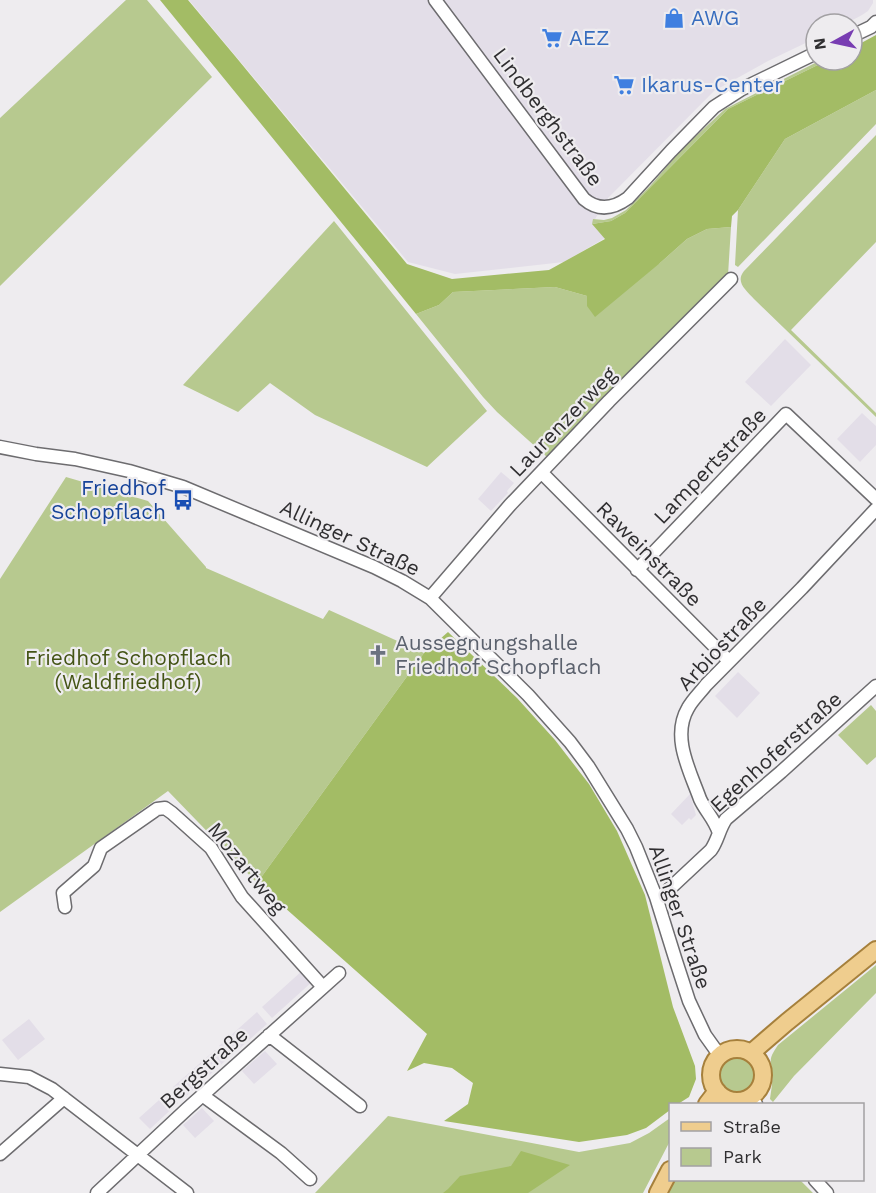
<svg xmlns="http://www.w3.org/2000/svg" width="876" height="1193" font-family="'Work Sans',sans-serif">
<style>
.built{fill:#e3dee8}
.green{fill:#b7c98f}
.forest{fill:#a3bc65}
.lines{fill:none;stroke-linecap:round;stroke-linejoin:round}
.minor-casing{stroke:#6d6c6f;stroke-width:15}
.major-casing{stroke:#a6803c;stroke-width:20}
.minor{stroke:#fff;stroke-width:12}
.major{stroke:#efcd8e;stroke-width:16}
.labels{text-anchor:middle;stroke-width:4.5;stroke-linejoin:round;paint-order:stroke}
.shop-label{font-size:21px;fill:#366cbe;stroke:#eeecef;text-anchor:start}
.street-label{font-size:21px;fill:#302f31;stroke:#eeecef}
.transit-label{font-size:21px;fill:#164399;stroke:#eeecef;text-anchor:end}
.worship-label{font-size:21px;fill:#5b616d;stroke:#eeecef;text-anchor:start}
.park-label{font-size:21px;fill:#445415;stroke:#eeecef}
</style>
<rect width="100%" height="100%" fill="#eeecef"/>
<path class="built" d="M 189,0 L 873,0 L 873,3 L 868,11 L 862,15 L 845,24 L 816,24 L 816,38 L 768,61 L 714,91 L 608,198 L 592,224 L 605,238 L 564,262 L 455,274 L 408,262 Z
M 785,339 L 811,365 L 771,406 L 745,382 Z
M 862,413 L 876,426 L 876,445 L 860,462 L 837,439 Z
M 501,472 L 514,483 L 507,491 L 508,493 L 491,511 L 478,499 Z
M 738,672 L 760,693 L 737,718 L 715,696 Z
M 690,794 L 696,815 L 691,820 L 689,818 L 682,825 L 671,814 Z
M 303,970 L 313,981 L 272,1018 L 262,1007 Z
M 257,1012 L 267,1024 L 230,1057 L 219,1046 Z
M 29,1019 L 45,1039 L 18,1060 L 2,1040 Z
M 215,1050 L 225,1061 L 183,1099 L 173,1087 Z
M 265,1051 L 277,1064 L 254,1084 L 242,1071 Z
M 168,1092 L 178,1103 L 150,1129 L 139,1118 Z
M 202,1108 L 214,1121 L 195,1138 L 183,1125 Z"/>
<path class="green" d="M 126,0 L 147,0 L 212,77 L 0,286 L 0,118 Z
M 821,60 L 828,60 L 728,109 L 625,213 L 611,221 L 592,224 L 593,219 L 604,220 L 612,218 L 626,210 L 650,186 L 682,149 L 725,109 Z
M 876,90 L 876,124 L 738,267 L 735,265 L 738,210 L 785,139 Z
M 876,135 L 876,242 L 791,330 L 876,413 L 876,417 L 754,299 C 746,290 735,282 744,271 Z
M 334,221 L 487,411 L 427,467 L 315,415 L 270,383 L 238,412 L 183,385 Z
M 731,227 L 728,275 L 594,406 L 547,457 L 497,412 L 483,397 L 416,314 L 439,305 L 453,292 L 555,287 L 587,296 L 660,263 L 687,239 L 707,229 Z
M 66,477 L 148,501 L 206,567 L 206,568 L 323,619 L 329,610 L 424,653 L 257,883 L 168,791 L 0,912 L 0,579 Z
M 871,705 L 876,711 L 876,757 L 867,765 L 838,735 Z
M 876,965 L 876,993 L 794,1076 L 773,1102 L 770,1099 C 771,1091 773,1082 772,1074 C 771,1058 768,1060 778,1045 Z
M717 1075a20 20 0 1 1 40 0a20 20 0 1 1-40 0Z
M 388,1116 L 579,1152 L 630,1143 L 649,1133 L 670,1118 L 670,1141 L 643,1193 L 315,1193 Z
M 673,1180 L 800,1180 L 813,1193 L 666,1193 Z"/>
<path class="forest" d="M 160,0 L 188,0 L 235,56 L 407,264 L 452,279 L 549,270 L 605,239 L 592,224 L 611,221 L 625,213 L 728,109 L 828,60 L 852,60 L 852,48 L 876,35 L 876,90 L 785,139 L 738,210 L 732,216 L 731,227 L 707,229 L 687,239 L 660,263 L 595,317 L 587,306 L 587,296 L 555,287 L 453,292 L 439,305 L 416,314 Z
M 448,632 L 517,698 L 555,740 L 589,784 L 617,831 L 645,895 L 673,1007 L 695,1066 L 696,1079 L 689,1097 L 678,1104 L 670,1104 L 670,1110 L 646,1128 L 627,1135 L 579,1142 L 444,1121 L 468,1104 L 473,1083 L 452,1068 L 424,1063 L 407,1071 L 427,1034 L 257,883 L 424,653 Z
M 521,1151 L 570,1165 L 528,1193 L 443,1193 L 448,1189 L 460,1176 L 511,1166 Z"/>
<g class="lines">
<g class="minor-casing">
<path id="minor" d="M 435,0 L 584,199 C 598,211 613,209 628,198 L 671,151 L 714,107 L 742,89 L 816,53
M 852,36 L 871,27 L 876,22
M 0,447 L 36,454 L 75,459 L 129,471 L 183,487 L 374,567 L 402,581 L 430,598 L 528,695 L 570,742 L 588,766 L 627,829 L 636,847 L 656,897 L 675,958 L 689,1001 L 705,1035 L 720,1056
M 542,473 L 729,661
M 637,570 L 786,414 L 876,499
M 430,598 L 510,505 L 609,401 L 731,279
M 719,833 C 714,818 706,812 700,799 C 690,771 671,737 688,708 C 693,699 700,693 706,685 L 802,588 L 876,509
M 656,897 L 664,894 L 711,850 C 718,840 719,829 726,819 L 781,772 L 876,686
M 65,907 L 63,893 L 94,866 L 101,848 L 157,809 L 165,808 L 172,813 L 211,848 L 242,897 L 323,987
M 269,1035 L 360,1106
M 0,1074 L 29,1077 L 52,1089 L 187,1193
M 202,1095 L 281,1153 L 310,1179
M 751,1097 L 756,1104
M 0,1154 L 64,1098
M 815,1180 L 827,1193
M 97,1193 L 187,1109 L 339,973"/>
</g>
<g class="major-casing">
<path id="major" d="M711 1075a26 26 0 1 1 52 0a26 26 0 1 1-52 0Z
M 751,1053 L 787,1022 L 876,950
M 707,1104 L 717,1091
M 658,1193 L 670,1170"/>
</g>
<use href="#minor" class="minor"/>
<use href="#major" class="major"/>
</g>
<defs>
<g id="shop-bare" transform="scale(1.62)"><path d="M-5-2.5h2.3a2.7 3.5 0 0 1 5.4 0H5L5.5 6h-11ZM-1.5-2.5h3a1.5 2.3 0 0 0-3 0Z" fill="#3f7fe0" stroke="#eeecef" stroke-width="2.5" paint-order="stroke"/></g>
<g id="supermarket-bare" transform="scale(1.62)"><path d="M-6-5.5h2.5l.6 2H6L4.5 2H-2.5L-4.4-4H-6ZM-1.5 3.2a1.3 1.3 0 1 0 .1 0ZM3 3.2a1.3 1.3 0 1 0 .1 0Z" fill="#3f7fe0" stroke="#eeecef" stroke-width="2.5" paint-order="stroke"/></g>
<g id="bus-bare" transform="scale(1.62)"><path d="M-5-6H5V4H4V6H2V4H-2V6H-4V4H-5ZM-3.5-4V0h7V-4ZM-3.5 1.2v1.5H-2V1.2ZM2 1.2v1.5H3.5V1.2Z" fill="#1a4fb4" stroke="#eeecef" stroke-width="2.5" paint-order="stroke"/></g>
<g id="church-bare" transform="scale(1.62)"><path d="M-1.2-6h2.4v3.5h3.3v2.4h-3.3V6h-2.4V-.1h-3.3v-2.4h3.3Z" fill="#6b7280" stroke="#eeecef" stroke-width="2.5" paint-order="stroke"/></g>
</defs>
<g fill-rule="evenodd">
<use href="#shop-bare" x="674" y="18"/>
<use href="#supermarket-bare" x="552" y="38"/>
<use href="#supermarket-bare" x="624" y="85"/>
<use href="#bus-bare" x="183" y="500"/>
<use href="#church-bare" x="378" y="655"/>
</g>
<g class="labels">
<g class="shop-label">
<text x="691" y="25">AWG</text>
<text x="569" y="45">AEZ</text>
<text x="641" y="92">Ikarus-Center</text>
</g>
<g class="street-label">
<text transform="translate(548 117) rotate(53)" y="7">Lindberghstraße</text>
<text transform="translate(563 422) rotate(-46)" y="7">Laurenzerweg</text>
<text transform="translate(710 466) rotate(-46)" y="7">Lampertstraße</text>
<text transform="translate(350 538) rotate(25)" y="7">Allinger Straße</text>
<text transform="translate(649 554) rotate(45)" y="7">Raweinstraße</text>
<text transform="translate(722 644) rotate(-47)" y="7">Arbiostraße</text>
<text transform="translate(776 752) rotate(-42)" y="7">Egenhoferstraße</text>
<text transform="translate(247 868) rotate(51)" y="7">Mozartweg</text>
<text transform="translate(680 917) rotate(71)" y="7">Allinger Straße</text>
<text transform="translate(204 1068) rotate(-42)" y="7">Bergstraße</text>
</g>
<g class="transit-label">
<text x="166" y="495">Friedhof<tspan x="166" dy="24">Schopflach</tspan></text>
</g>
<g class="worship-label">
<text x="395" y="650">Aussegnungshalle<tspan x="395" dy="24">Friedhof Schopflach</tspan></text>
</g>
<g class="park-label">
<text x="128" y="665">Friedhof Schopflach<tspan x="128" dy="24">(Waldfriedhof)</tspan></text>
</g>
</g>
<rect x="669" y="1103" width="195" height="78" fill="#eeecef" stroke="#a2a0a3" stroke-width="1.5"/>
<rect x="681" y="1122" width="30" height="9" fill="#efcd8e" stroke="#a2a0a3" stroke-width="1.5"/>
<text x="723" y="1133" font-size="18" fill="#302f31">Straße</text>
<rect x="681" y="1148" width="30" height="18" fill="#b7c98f" stroke="#a2a0a3" stroke-width="1.5"/>
<text x="723" y="1163" font-size="18" fill="#302f31">Park</text>
<g transform="translate(834 42) rotate(262)"><circle r="28" fill="#eeecef" stroke="#a2a0a3" stroke-width="1.5"/>
<path d="M0-4.5L10 22L0 15L-10 22Z" fill="#783db2"/>
<text y="-9" font-size="16" font-weight="bold" text-anchor="middle" fill="#302f31">N</text>
</g>
</svg>
